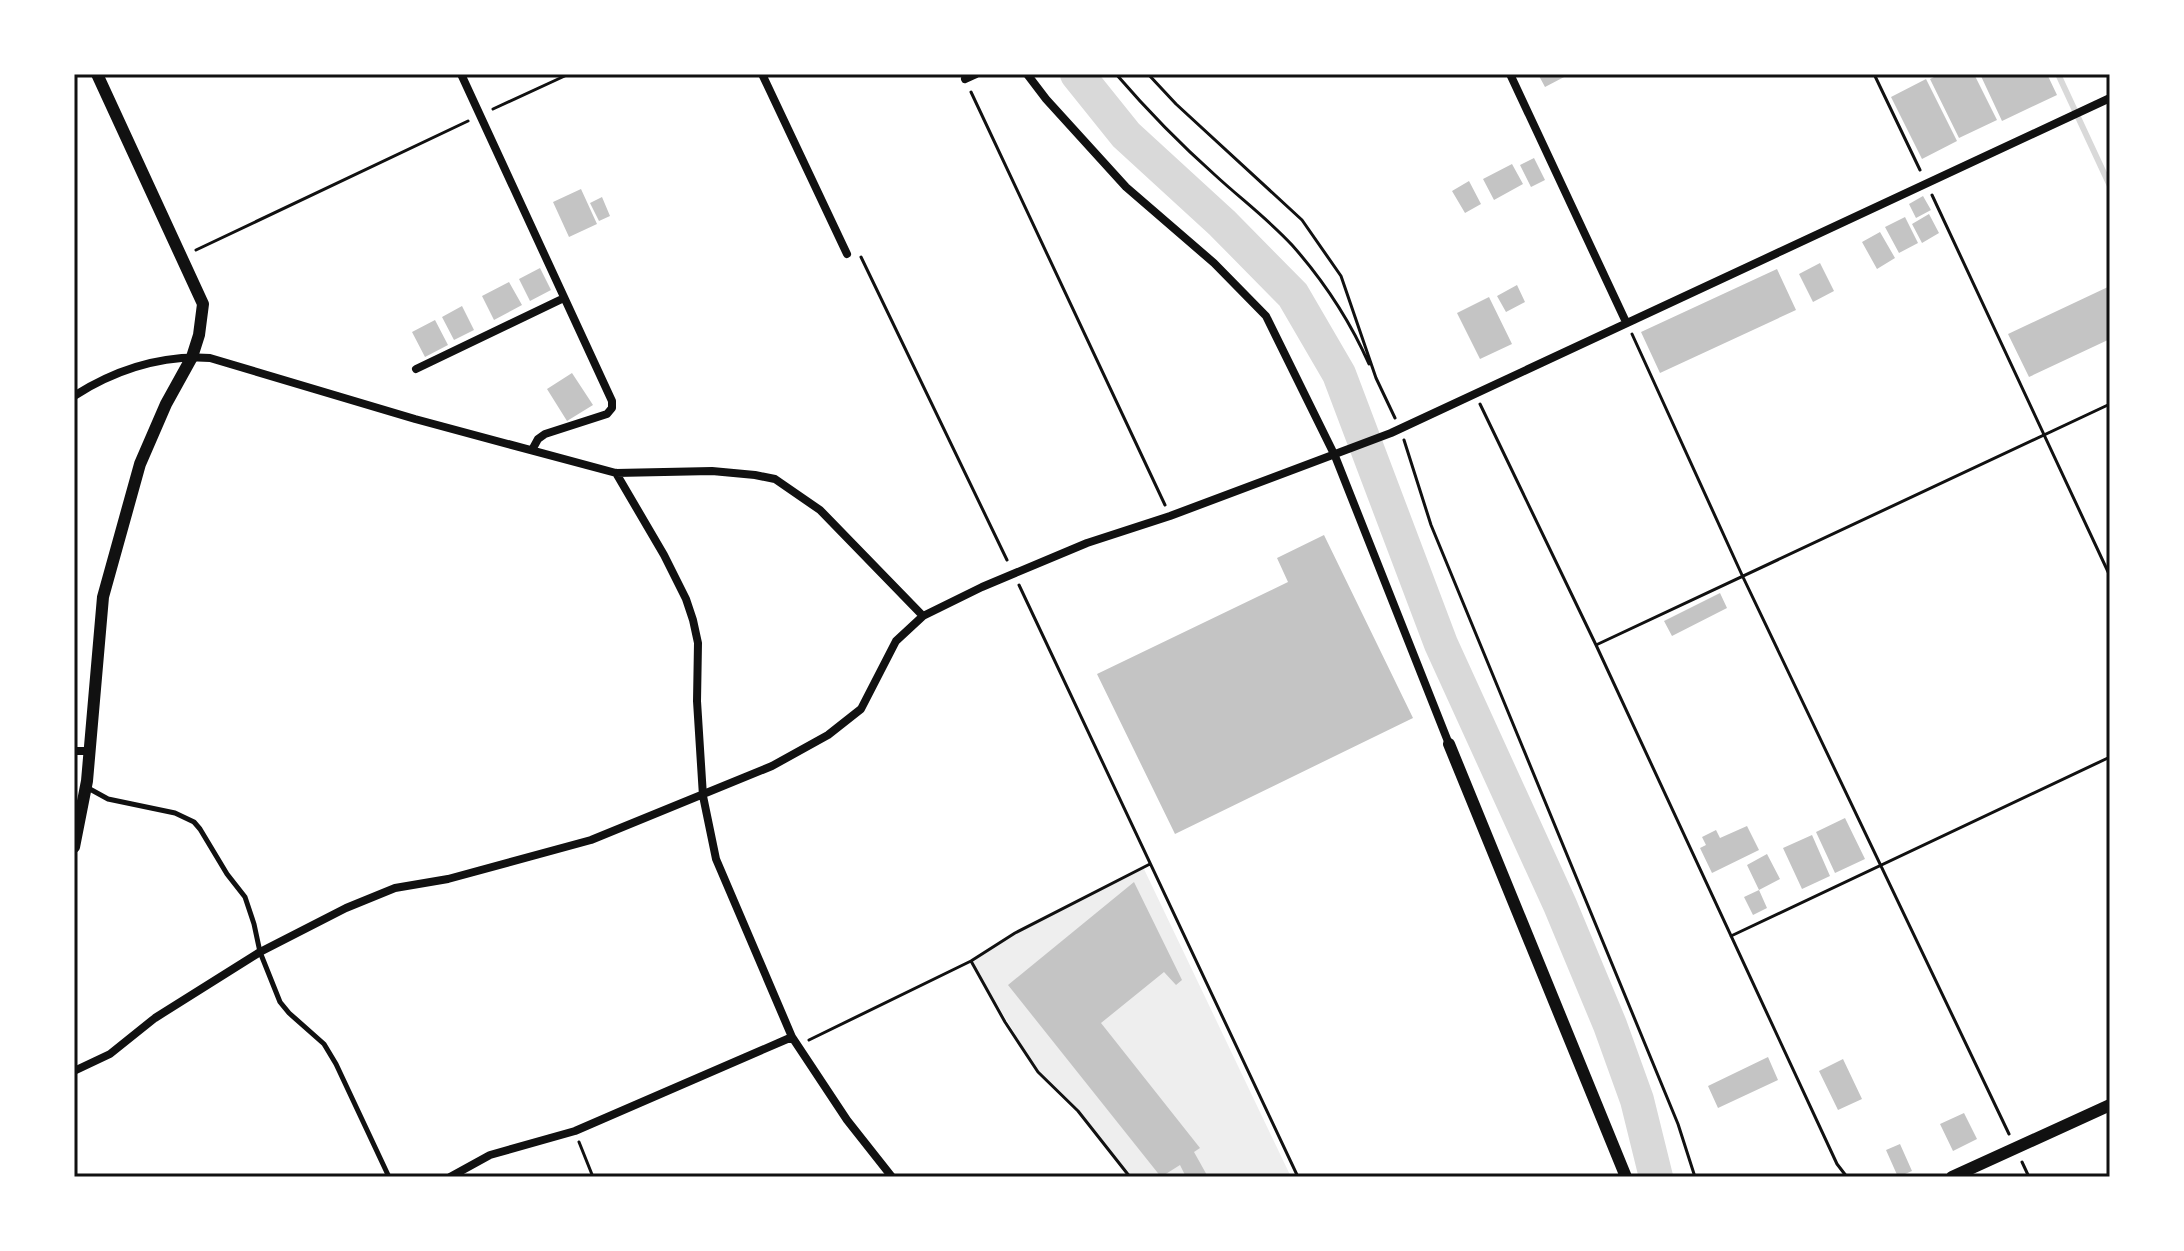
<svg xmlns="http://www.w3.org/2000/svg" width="2184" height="1251" font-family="Montserrat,sans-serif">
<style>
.green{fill:#eee}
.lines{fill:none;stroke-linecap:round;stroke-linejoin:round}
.stream{stroke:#d9d9d9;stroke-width:6}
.river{stroke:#d9d9d9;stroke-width:34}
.building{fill:#c4c4c4}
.path{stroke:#111;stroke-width:3}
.service{stroke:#111;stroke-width:5}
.minor{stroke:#111;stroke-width:8}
.tertiary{stroke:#111;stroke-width:12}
.neatline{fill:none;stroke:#111;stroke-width:3}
</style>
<rect width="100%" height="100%" fill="#fff"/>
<path class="green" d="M 1143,867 L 1291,1177 L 1130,1177 L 1070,1102 L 1038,1072 L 971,961 L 993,946 Z"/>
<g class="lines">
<path class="stream" d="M 2058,74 L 2110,186"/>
<path class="river" d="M 1077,74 L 1126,135 L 1222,223 L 1293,295 L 1339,374 L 1441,644 L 1560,905 L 1610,1025 L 1637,1100 L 1656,1177"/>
</g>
<path class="building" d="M 1538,74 L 1565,74 L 1566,76 L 1545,87 Z
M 1940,74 L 1974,74 L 1997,120 L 1959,138 L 1930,79 Z
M 1980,74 L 2047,74 L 2057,95 L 2002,121 Z
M 1926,79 L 1957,141 L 1922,159 L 1891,97 Z
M 1534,158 L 1545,180 L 1531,187 L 1520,165 Z
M 1512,164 L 1523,184 L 1494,200 L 1483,179 Z
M 1469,181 L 1481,204 L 1465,213 L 1452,191 Z
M 581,189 L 597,224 L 569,237 L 553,202 Z
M 1923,196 L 1931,210 L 1916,218 L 1909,204 Z
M 602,197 L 610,216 L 599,221 L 590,203 Z
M 1929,214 L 1939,233 L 1922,243 L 1912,224 Z
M 1905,217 L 1918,243 L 1899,253 L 1885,227 Z
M 1880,232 L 1895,258 L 1877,269 L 1862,242 Z
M 1820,263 L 1834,291 L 1813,302 L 1799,274 Z
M 540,268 L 551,290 L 530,301 L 519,279 Z
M 1777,269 L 1796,310 L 1660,373 L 1641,332 Z
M 509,282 L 522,305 L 494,320 L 482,296 Z
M 1517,285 L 1525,302 L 1506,312 L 1497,296 Z
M 2110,286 L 2110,339 L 2029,377 L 2008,334 Z
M 1489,297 L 1512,344 L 1480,359 L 1457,313 Z
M 462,306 L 474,330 L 454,340 L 442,317 Z
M 435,320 L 448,345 L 425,357 L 412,332 Z
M 572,373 L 593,405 L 567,421 L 547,389 Z
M 1324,535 L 1413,718 L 1175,834 L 1097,674 L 1288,582 L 1277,558 Z
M 1720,593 L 1727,608 L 1672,636 L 1664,621 Z
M 1845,818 L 1865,859 L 1835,873 L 1816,832 Z
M 1747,826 L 1759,850 L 1712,873 L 1700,848 L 1706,845 L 1702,837 L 1716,830 L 1720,838 Z
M 1812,835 L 1830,876 L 1802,889 L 1783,848 Z
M 1767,854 L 1780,879 L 1759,890 L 1747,865 Z
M 1134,882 L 1182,980 L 1176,985 L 1164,972 L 1101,1023 L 1200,1148 L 1194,1152 L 1208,1177 L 1186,1177 L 1180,1165 L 1161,1177 L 1008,985 Z
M 1759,890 L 1767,908 L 1753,915 L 1744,897 Z
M 1768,1057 L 1778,1080 L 1718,1108 L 1708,1086 Z
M 1843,1059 L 1862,1099 L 1838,1110 L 1819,1071 Z
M 1964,1113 L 1977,1139 L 1953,1151 L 1940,1124 Z
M 1900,1144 L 1912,1171 L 1898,1177 L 1886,1150 Z"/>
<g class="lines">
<path class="path" d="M 1116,74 C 1147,110 1179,143 1215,175 C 1241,199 1268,219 1292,245 C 1323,280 1350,321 1369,364
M 1148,74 L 1176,104 L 1302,220 L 1341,276 L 1376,378 L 1395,418
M 1874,74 L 1920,170
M 971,92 L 1165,505
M 493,109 L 569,74
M 1932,195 L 2110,576
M 196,250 L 468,121
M 861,257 L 1007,560
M 1632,334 L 1742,575 L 2009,1134
M 1480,404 L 1596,645 L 1837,1164 L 1847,1177
M 1404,440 L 1431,525 L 1678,1124 L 1695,1177
M 1019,585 L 1298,1177
M 1596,645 L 2110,404
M 1731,936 L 2110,757
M 971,961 L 1005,1022 L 1038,1072 L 1078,1111 L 1130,1177
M 809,1040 L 971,961 L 1015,933 L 1150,864
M 579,1142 L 593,1177
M 2022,1162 L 2029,1177"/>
<path class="service" d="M 88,788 L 108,799 L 175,813 L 194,822 L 200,829 L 227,874 L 245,897 L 254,924 L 260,952 L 280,1002 L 289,1013 L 324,1044 L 336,1064 L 389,1177"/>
<path class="minor" d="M 461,74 L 612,401 L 612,408 L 607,414 L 545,434 L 538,439 L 532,450
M 762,74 L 847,254
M 1027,74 L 1046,99 L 1126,187 L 1214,263 L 1266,316 L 1335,456 L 1449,744
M 1510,74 L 1626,322
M 965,79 L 976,74
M 416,369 L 564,298
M 74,396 C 115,370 161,355 210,358 L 415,419 L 616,473 L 712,471 L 755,475 L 775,479 L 820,510 L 923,616
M 616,473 L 664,555 L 686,599 L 693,620 L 698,643 L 697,701 L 703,796 L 716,859 L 792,1037 L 847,1120 L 892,1177
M 74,751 L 91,751
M 74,1071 L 110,1054 L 155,1018 L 260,952 L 346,908 L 395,888 L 448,879 L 591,840 L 772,766 L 828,735 L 861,709 L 896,641 L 923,616 L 982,587 L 1087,543 L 1170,516 L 1391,433 L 2110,98
M 450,1177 L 490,1155 L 575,1131 L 792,1037"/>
<path class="tertiary" d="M 1449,744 L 1626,1177
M 74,847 L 87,781 L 103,597 L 140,464 L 166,404 L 192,357 L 199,335 L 203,304 L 97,74
M 1952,1177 L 2110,1105"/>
</g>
<rect width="2184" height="1251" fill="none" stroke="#ffffff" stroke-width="152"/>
<rect x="76" y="76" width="2032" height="1099" class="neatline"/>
</svg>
